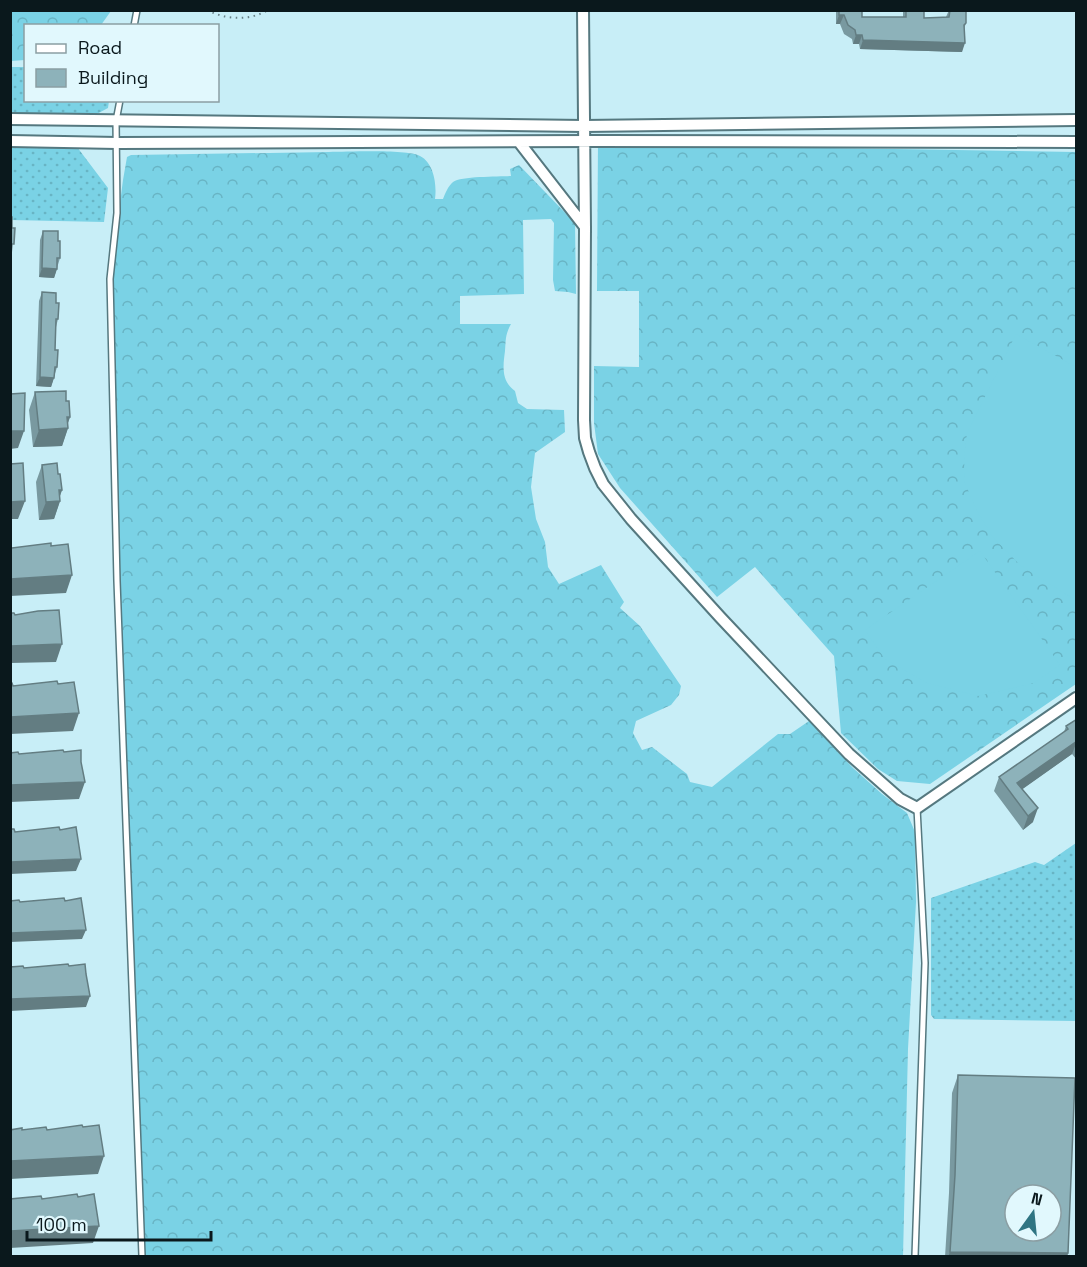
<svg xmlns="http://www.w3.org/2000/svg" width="1087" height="1267" font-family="'Space Grotesk',sans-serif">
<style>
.grass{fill:url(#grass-dots)}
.forest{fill:url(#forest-crowns)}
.pitch{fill:#7ad2e5}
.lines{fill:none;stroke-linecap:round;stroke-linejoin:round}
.lane-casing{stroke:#55787f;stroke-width:8}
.street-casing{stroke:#55787f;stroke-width:14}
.path{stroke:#678187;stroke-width:2;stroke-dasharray:1.5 4.5;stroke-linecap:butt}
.lane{stroke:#fff;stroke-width:5}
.street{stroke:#fff;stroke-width:10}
.wall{fill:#7999a0}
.shaded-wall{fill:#637d82}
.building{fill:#8db2ba;stroke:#637d82;stroke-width:1.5;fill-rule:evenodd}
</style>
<defs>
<pattern id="grass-dots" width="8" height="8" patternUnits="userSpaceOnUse" patternTransform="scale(1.5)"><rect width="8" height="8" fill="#7ad2e5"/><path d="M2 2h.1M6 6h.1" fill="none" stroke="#68b4c4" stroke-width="1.8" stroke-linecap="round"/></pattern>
<pattern id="forest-crowns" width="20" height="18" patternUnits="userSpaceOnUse" patternTransform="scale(1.5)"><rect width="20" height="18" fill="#7ad2e5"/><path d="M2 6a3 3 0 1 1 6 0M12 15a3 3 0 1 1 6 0" fill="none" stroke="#68b4c4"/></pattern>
</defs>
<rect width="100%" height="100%" fill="#c8eef7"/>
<path class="grass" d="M 10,67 L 25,67 L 26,100 L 109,101 L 108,108 L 93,116 L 50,113 L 11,113 Z
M 11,135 L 71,139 L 108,188 L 104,222 L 11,220 Z
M 1076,843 L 1076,1021 L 934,1019 L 931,1015 L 931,898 L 1035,862 L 1044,865 Z"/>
<path class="forest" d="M 10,11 L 11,10 L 111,11 L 101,25 L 26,26 L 25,60 L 11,61 Z
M 598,141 L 769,147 L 1076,152 L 1076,684 L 930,784 L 897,781 L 878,769 L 841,733 L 834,656 L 755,567 L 717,597 L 620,488 L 598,454 L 594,423 L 594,366 L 639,367 L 639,291 L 597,291 Z
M 329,152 C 348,152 406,149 420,156 C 434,163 437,185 435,199 L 443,199 C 445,194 448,186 453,182 C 461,176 499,177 511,176 L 510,169 L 519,165 L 575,223 L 576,294 L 568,292 L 555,291 L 553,280 L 554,223 L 551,219 L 523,220 L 524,294 L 460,296 L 460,324 L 511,324 C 505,335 506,339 505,351 C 503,366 501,381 515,391 L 518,403 L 527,409 L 564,410 L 565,432 L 535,453 L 531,487 L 536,519 L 545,542 L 548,567 L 559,584 L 601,565 L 624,602 L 620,608 L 640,626 L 681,686 L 679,695 L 671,705 L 636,721 L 633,733 L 642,750 L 652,747 L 687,774 L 690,782 L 712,787 L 778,734 L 790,734 L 809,721 L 853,768 L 882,794 L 907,813 L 915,832 L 916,902 L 908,1049 L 903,1256 L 142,1256 L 121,695 L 110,279 L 123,180 L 127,157 L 131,155 Z"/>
<path class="pitch" d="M 1016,334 L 1076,367 L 1076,600 L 1064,593 L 1020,565 L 992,536 L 977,511 L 965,483 L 964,458 L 967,433 Z
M 980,551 L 1060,665 L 1034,683 L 978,696 L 927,683 L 885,659 L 865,630 Z"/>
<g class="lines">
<g class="lane-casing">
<path id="lane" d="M 134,26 L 137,10
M 120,100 L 116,121 L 117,213 L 110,279 L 117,581 L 142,1256
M 915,1256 L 925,963 L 917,808"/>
</g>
<g class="street-casing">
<path id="street" d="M 583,10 L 585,228 L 584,420 L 585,438 L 589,452 L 595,468 L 603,484 L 631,519 L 720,617 L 849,754 L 900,799 L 917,808 L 1076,698
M 10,119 L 584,126 L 1076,120
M 10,141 L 117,143 L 598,141 L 1076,142
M 519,142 L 585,227"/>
</g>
<path class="path" d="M 207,10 C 226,20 250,21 268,10"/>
<use href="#lane" class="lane"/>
<use href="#street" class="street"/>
</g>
<path class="wall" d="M 836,10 L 862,10 L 862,17 L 903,17 L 903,10 L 924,10 L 924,18 L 946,17 L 949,10 L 966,10 L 966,23 L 964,29 L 962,52 L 860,49 L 859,44 L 853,44 L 852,39 L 844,34 L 840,24 L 836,24 Z
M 43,231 L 58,241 L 60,258 L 54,278 L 39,277 L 40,240 Z
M 42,292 L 56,303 L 58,319 L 56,327 L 55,350 L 57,367 L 51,387 L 36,386 L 39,301 Z
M 35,392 L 66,401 L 70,417 L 68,423 L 68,428 L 62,446 L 33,447 L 29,410 Z
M 42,465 L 58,474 L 62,490 L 60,496 L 60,501 L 54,519 L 39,520 L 36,482 Z
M 1077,719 L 1077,760 L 1072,754 L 1022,789 L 1033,822 L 1023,830 L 994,791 L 999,777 L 1064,732 L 1066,726 Z
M 958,1075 L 1068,1253 L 1067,1257 L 945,1257 L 949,1193 L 952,1093 Z"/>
<path class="shaded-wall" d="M 839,15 L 844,15 L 840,24 L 836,24 Z
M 856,35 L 862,35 L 859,44 L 853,44 Z
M 863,40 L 965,43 L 962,52 L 860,49 Z
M 42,268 L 57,269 L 54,278 L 39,277 Z
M 40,377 L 54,378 L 51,387 L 36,386 Z
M 67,417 L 70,417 L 66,428 L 68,428 L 62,446 L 33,447 L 39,430 Z
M 10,431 L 24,431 L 18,448 L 10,449 Z
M 59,490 L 62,490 L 58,501 L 60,501 L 54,519 L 39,520 L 46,502 Z
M 25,501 L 18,519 L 10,519 L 10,502 Z
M 72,575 L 66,593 L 10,596 L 10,579 Z
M 62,644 L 56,662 L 10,663 L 10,646 Z
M 79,713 L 73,731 L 10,734 L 10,717 Z
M 1077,741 L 1072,754 L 1013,796 L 1017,783 Z
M 85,782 L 79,799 L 10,802 L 10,785 Z
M 1038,808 L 1033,822 L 1023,830 L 1028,816 Z
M 81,859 L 76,871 L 10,874 L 10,862 Z
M 86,930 L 82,939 L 10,942 L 10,933 Z
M 90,996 L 86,1007 L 10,1011 L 10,999 Z
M 104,1156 L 98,1174 L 10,1179 L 10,1161 Z
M 99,1226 L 93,1243 L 10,1248 L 10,1231 Z
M 950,1252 L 1068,1253 L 1067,1257 L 948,1257 Z"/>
<path class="building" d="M 839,10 L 862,10 L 862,17 L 906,17 L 906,10 L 924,10 L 924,18 L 949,17 L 950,10 L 966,10 L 966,23 L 964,25 L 965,43 L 863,40 L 862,35 L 856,35 L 855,30 L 848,25 L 844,15 L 839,15 Z
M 10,217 L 12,217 L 12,228 L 15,228 L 14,244 L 12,244 L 11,255 Z
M 43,231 L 58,231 L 58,241 L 60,241 L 60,258 L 57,258 L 57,269 L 42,268 Z
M 42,292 L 56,293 L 56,303 L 59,303 L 58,319 L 56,319 L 55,350 L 58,350 L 57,367 L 55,367 L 54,378 L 40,377 Z
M 66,391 L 66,401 L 69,401 L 70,417 L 67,417 L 68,428 L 39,430 L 35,392 Z
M 25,393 L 24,431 L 10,431 L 10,394 Z
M 23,463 L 25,501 L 10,502 L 10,464 Z
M 57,463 L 58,474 L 60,474 L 62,490 L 59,490 L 60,501 L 46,502 L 42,465 Z
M 51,543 L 51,546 L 68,544 L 72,575 L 10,579 L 10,546 L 12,548 Z
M 59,610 L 62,644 L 10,646 L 10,613 L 14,613 L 15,615 L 38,611 Z
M 57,681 L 58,684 L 74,682 L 79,713 L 10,717 L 10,683 L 12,683 L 13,686 Z
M 1077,719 L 1077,741 L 1017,783 L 1038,808 L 1028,816 L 999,777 L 1068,729 L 1066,726 Z
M 63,750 L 64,752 L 81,750 L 81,762 L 85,782 L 10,785 L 10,753 L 18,752 L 19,754 Z
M 59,827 L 60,830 L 76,827 L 81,859 L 10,862 L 10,829 L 14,829 L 15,832 Z
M 64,898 L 65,901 L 81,898 L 86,930 L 10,933 L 10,901 L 19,900 L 20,902 Z
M 68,964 L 69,966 L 85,964 L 86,974 L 90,996 L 10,999 L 10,967 L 23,966 L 24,968 Z
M 958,1075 L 1075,1078 L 1068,1253 L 950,1252 L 955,1175 ZM 1015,1195 L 1051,1195 L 1051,1231 L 1015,1231 Z
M 82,1125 L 83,1127 L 99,1125 L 104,1156 L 10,1161 L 10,1130 L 22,1128 L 22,1130 L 46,1127 L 47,1130 Z
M 77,1194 L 78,1197 L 94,1194 L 99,1226 L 10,1231 L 10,1199 L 41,1196 L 42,1199 Z"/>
<rect width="1087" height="1267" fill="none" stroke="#0a181c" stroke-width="24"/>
<rect x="24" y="24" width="195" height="78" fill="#e1f8fd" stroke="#8b9ea3" stroke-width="1.5"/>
<rect x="36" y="44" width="30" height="9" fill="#ffffff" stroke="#8b9ea3" stroke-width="1.5"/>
<text x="78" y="54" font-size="18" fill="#0a181c">Road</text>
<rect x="36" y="69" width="30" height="18" fill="#8db2ba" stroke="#8b9ea3" stroke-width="1.5"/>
<text x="78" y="84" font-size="18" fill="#0a181c">Building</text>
<g transform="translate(1033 1213) rotate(15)"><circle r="28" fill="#e1f8fd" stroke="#8b9ea3" stroke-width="1.5"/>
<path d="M0-4.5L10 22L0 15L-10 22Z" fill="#2f7583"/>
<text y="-9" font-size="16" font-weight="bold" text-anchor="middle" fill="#0a181c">N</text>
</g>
<path d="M27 1231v9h184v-9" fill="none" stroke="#0a181c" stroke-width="3"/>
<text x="36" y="1231" font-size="18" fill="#0a181c" stroke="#e1f8fd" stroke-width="4.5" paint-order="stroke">100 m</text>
</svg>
